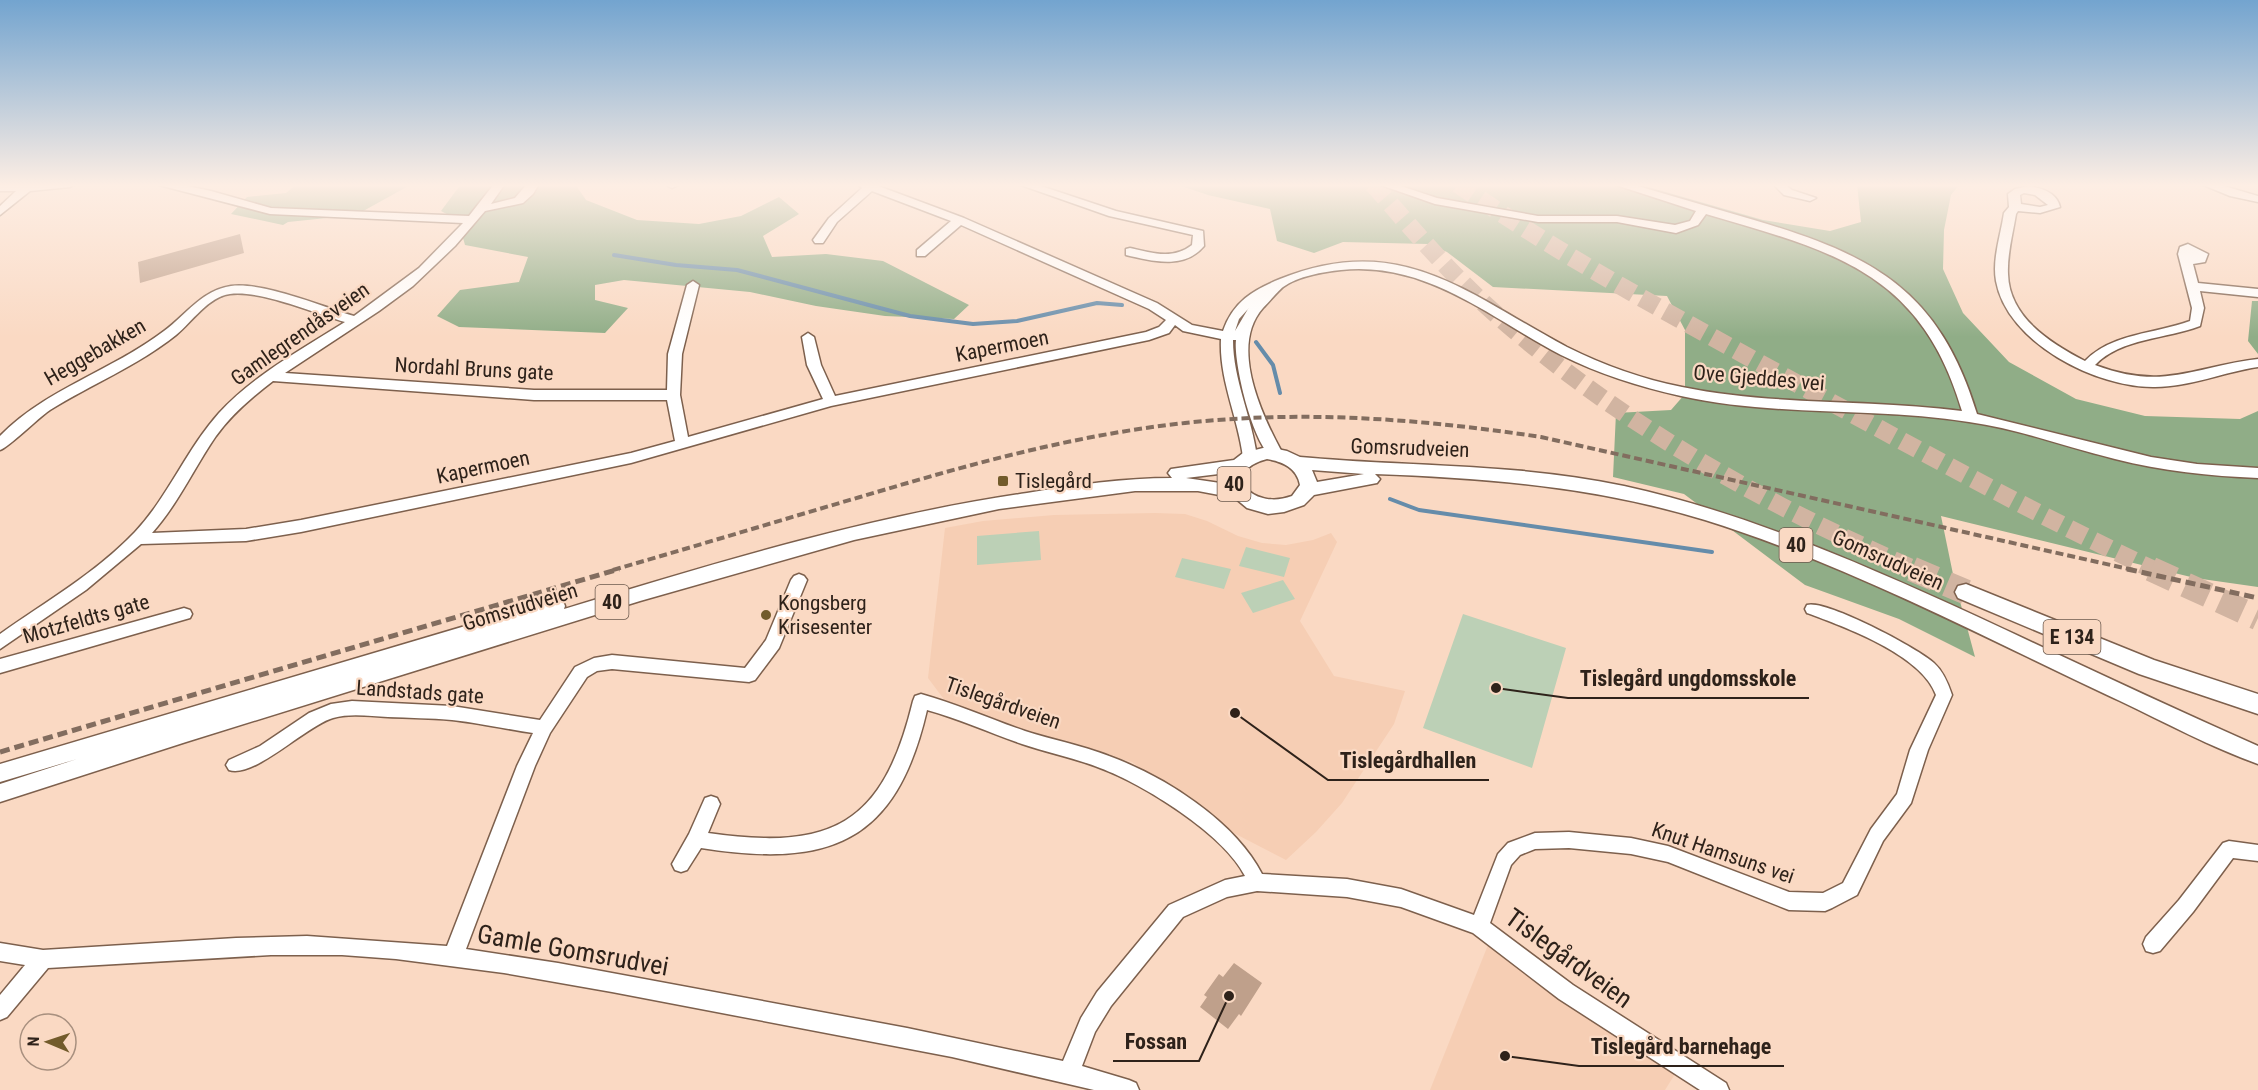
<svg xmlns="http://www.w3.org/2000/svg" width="2258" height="1090" font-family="'Roboto Condensed',sans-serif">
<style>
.built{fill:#f6ceb4}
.green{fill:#bcd0b6}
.forest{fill:#90ad87}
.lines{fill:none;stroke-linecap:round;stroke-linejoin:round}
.stream{stroke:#658caa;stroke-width:4}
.building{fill:#bfa08b}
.highway-tunnel-far1{stroke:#d1b4a1;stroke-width:18;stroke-dasharray:18 9;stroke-linecap:butt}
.highway-tunnel{stroke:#d1b4a1;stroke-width:25;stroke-dasharray:25 13;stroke-linecap:butt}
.minor-casing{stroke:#7d604d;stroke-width:3}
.major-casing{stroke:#7d604d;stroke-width:3}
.highway-casing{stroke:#7d604d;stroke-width:3}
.minor{fill:#fff;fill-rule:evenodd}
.major{fill:#fff;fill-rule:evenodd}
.highway{fill:#fff;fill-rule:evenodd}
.rail-far1{stroke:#826d5f;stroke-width:4;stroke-dasharray:8 4;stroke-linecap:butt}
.rail{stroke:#826d5f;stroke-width:5;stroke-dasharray:10 5;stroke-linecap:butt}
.poi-dot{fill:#725b2b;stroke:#fad9c3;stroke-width:2}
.labels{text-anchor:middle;stroke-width:4.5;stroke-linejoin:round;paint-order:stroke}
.shield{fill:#fad9c3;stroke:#6b594d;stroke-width:1.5}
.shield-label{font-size:20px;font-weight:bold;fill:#2e221a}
.street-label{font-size:21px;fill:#2e221a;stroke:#fad9c3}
.poi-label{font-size:21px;fill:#2e221a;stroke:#fad9c3;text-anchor:start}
.near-street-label{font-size:26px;fill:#2e221a;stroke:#fad9c3}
.leader{fill:none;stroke:#2e221a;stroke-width:2}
.callout-dot{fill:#2e221a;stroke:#fad9c3;stroke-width:2}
.callout-label{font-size:22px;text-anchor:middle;font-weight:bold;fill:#2e221a;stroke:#fad9c3;stroke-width:4.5;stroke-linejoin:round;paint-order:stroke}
</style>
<rect width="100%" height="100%" fill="#fad9c3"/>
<path class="built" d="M 1155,513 L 1185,514 L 1207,521 L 1238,536 L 1262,543 L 1286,545 L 1313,540 L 1331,533 L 1337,542 L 1300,621 L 1334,676 L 1405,691 L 1394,724 L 1342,803 L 1316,832 L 1286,860 L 1222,827 L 1132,762 L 1029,734 L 946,702 L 928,678 L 945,528 L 983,521 L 1054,515 Z
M 1488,945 L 1558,997 L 1675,1074 L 1665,1090 L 1430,1090 Z"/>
<path class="green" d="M 1039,531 L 1041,560 L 977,565 L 977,536 Z
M 1246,547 L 1290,558 L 1284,577 L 1239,566 Z
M 1182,558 L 1231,569 L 1224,589 L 1175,577 Z
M 1283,580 L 1295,599 L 1253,613 L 1241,593 Z
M 1463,614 L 1566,648 L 1532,768 L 1423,728 Z"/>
<path class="forest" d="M 297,184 L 412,184 L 356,215 L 288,222 L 283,225 L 231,214 L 247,197 L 286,193 Z
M 461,184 L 575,184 L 586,200 L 637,220 L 699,224 L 741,216 L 779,197 L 799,214 L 763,236 L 772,257 L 826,254 L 883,261 L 969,305 L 954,319 L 885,316 L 816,306 L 750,292 L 624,280 L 595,285 L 595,300 L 628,308 L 605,333 L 459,327 L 437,316 L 460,290 L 519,282 L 528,257 L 465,245 L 458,220 L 441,211 Z
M 1175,184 L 1638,184 L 1763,220 L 1830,231 L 1861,222 L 1857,184 L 1960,184 L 1951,195 L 1944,230 L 1943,269 L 1963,313 L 2009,362 L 2076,399 L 2145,416 L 2240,419 L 2258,411 L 2258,587 L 2195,578 L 1941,516 L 1954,579 L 1975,657 L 1899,619 L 1805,585 L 1684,494 L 1613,477 L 1616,413 L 1671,410 L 1685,394 L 1685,330 L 1667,296 L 1493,287 L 1447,252 L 1428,244 L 1343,242 L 1314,253 L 1277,241 L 1270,209 L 1208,195 Z
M 2252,301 L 2258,301 L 2258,354 L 2248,341 Z"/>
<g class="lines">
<path class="stream" d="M 614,255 L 676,265 L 737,270 L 910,316 L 973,324 L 1017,321 L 1097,303 L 1122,305
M 1256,342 L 1273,365 L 1280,393
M 1390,499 L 1419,510 L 1712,552"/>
</g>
<path class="building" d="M 240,234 L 244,253 L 140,283 L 138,262 Z
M 1234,963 L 1262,983 L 1241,1016 L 1239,1014 L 1228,1029 L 1200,1007 L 1207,997 L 1204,995 L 1219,974 L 1223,977 Z"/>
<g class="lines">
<path class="highway-tunnel-far1" d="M 1373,184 C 1413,230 1452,276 1498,316 C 1620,424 1766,505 1916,570
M 1458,184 C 1562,257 1674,316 1785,377 C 1907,444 2029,511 2154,570"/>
<path class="highway-tunnel" d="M 1912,569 L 1966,592
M 2151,569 L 2258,618"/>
<g class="minor-casing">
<path id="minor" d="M 75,184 L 70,187 L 30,191 L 0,215 L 0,206 L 16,191 L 0,191 L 0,185 Z
M 155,184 L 178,184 L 211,191 L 271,208 L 469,216 L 494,184 L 505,184 L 491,204 L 515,198 L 527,184 L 539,184 L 533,194 L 523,203 L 485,211 L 455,246 L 413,286 L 379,311 L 285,373 L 534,390 L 667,390 L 668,354 L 687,285 L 693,281 L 699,285 L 682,354 L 680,395 L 688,437 L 823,399 L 807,365 L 802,337 L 808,333 L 814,337 L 821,365 L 835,396 L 1146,332 L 1159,327 L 1166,320 L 1149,309 L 961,225 L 925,256 L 917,256 L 917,250 L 951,221 L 872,191 L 837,222 L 823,243 L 815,243 L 813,240 L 829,218 L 862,188 L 857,184 L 873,184 L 964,218 L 1157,303 L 1192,325 L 1223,331 C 1233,302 1253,290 1280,279 C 1401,230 1467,294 1567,347 C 1603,365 1642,379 1682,387 C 1774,406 1870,399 1962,411 C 1921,271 1832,251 1706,214 L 1698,225 L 1676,233 L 1617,222 L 1538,222 L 1435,204 L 1378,184 L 1395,184 L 1437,198 L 1538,216 L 1617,216 L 1675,225 L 1690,221 L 1696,211 L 1613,184 L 1631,184 C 1672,196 1713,208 1754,220 C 1872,255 1939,289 1977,414 L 2151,457 L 2197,464 L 2258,468 L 2258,478 C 2210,476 2162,471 2115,459 C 2066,447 2019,429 1969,422 C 1874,407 1775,417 1681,396 C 1640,387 1599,374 1561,355 C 1490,318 1427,261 1341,270 C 1323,272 1298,276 1283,287 C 1278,291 1269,302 1263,308 C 1229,346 1262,416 1283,454 L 1276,459 C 1254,453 1233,361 1236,340 L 1233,340 C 1233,380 1252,417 1257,457 L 1250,462 L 1243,457 C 1238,417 1219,380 1221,339 L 1183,331 L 1175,325 L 1169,333 L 1149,340 L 831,406 L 631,463 L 301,532 L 246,541 L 141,544 L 86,590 L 0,649 L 0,634 C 45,602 96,573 135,532 C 168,497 186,450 219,413 C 254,375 302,349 345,322 C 314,313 261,290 230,294 C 208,297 192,322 176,335 C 137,366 92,384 50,410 C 38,418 8,448 0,450 L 0,436 C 44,390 113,370 164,331 C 186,315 202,290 231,286 C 264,282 320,306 354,316 L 419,268 L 463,223 L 270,214 ZM 1258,298 L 1248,309 L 1235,331 L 1239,319 ZM 273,381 L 534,400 L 667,400 L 675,441 L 631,453 L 301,520 L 246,529 L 152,533 C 178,504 194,468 216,436 C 232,414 252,397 273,381 Z
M 664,184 L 677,184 L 678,185 L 672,188 Z
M 1018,184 L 1035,184 L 1116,211 L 1203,231 L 1204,246 C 1184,270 1152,261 1126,255 L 1126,249 L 1130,248 C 1152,253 1173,260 1192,245 L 1193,235 L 1109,216 Z
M 1773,184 L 1784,184 L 1792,190 L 1816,198 L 1810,201 L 1784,195 Z
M 2201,184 L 2217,184 L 2258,196 L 2258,202 L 2230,196 Z
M 2029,186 C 2042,188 2057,193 2060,207 L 2040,213 L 2018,211 L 2016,214 C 2013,233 2007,254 2008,274 C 2009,317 2050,343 2085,361 C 2112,333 2155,334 2190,321 L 2192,308 L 2178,254 L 2180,247 L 2188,244 L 2208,254 L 2205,262 L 2193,264 L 2198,283 L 2258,289 L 2258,297 L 2200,291 L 2204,308 L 2200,326 C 2167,339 2121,338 2095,365 C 2164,391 2192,367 2258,359 L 2258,367 C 2224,372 2190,387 2155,387 C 2097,388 2007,343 1996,281 C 1992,259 2001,234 2004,213 L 2009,207 L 2008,194 L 2015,189 ZM 2024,193 L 2035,195 L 2048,205 L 2040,207 L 2021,204 L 2020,195 Z
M 799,574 L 804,576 L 807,580 L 779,648 L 755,680 L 749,682 L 612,669 L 597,671 L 587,677 L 550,733 L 535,766 L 466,949 L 558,963 L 907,1028 L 1063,1061 L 1081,1018 L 1097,992 L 1169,905 L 1225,880 L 1245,876 C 1224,834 1143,784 1100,768 C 1075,758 1048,753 1022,744 C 990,733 960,719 927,710 C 896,844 829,868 701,848 L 687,870 L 681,872 L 675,870 L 672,864 L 689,834 L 705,798 L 711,796 L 717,798 L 720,804 L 708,833 C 832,851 883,825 913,701 L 915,696 L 921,694 C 957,704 990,719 1025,731 C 1053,740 1081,745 1109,756 C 1164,776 1235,821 1262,874 L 1347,879 L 1401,889 L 1474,915 L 1498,854 L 1508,843 L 1535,833 L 1569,832 L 1631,838 L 1668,846 L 1789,892 L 1823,893 L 1843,883 L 1871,829 L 1897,794 L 1910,750 L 1936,695 C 1922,655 1845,627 1807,613 L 1805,609 L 1807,605 C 1825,599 1918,648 1934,663 C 1943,671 1948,683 1952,695 L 1928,750 L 1911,803 L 1883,841 L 1857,895 L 1832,908 L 1825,911 L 1789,910 L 1668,862 L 1631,854 L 1569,848 L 1535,849 L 1520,855 L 1511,865 L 1490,923 L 1573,985 L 1726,1083 L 1729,1090 L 1700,1090 L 1559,999 L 1473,933 L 1401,907 L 1347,897 L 1257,891 L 1227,897 L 1183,917 L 1111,1006 L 1095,1032 L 1082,1066 L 1129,1080 L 1136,1083 L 1139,1090 L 1094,1090 L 952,1057 L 612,992 L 504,973 L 396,959 L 342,955 L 271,955 L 48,968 L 7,1017 L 0,1020 L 0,995 L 25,965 L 0,961 L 0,943 L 43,950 L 236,938 L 307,936 L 447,946 L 517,766 L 533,733 C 506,729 479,723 452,720 C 430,718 409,718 388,717 C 370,716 350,713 333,718 C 307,725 254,779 229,770 L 226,765 L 229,760 L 260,746 L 309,713 L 331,704 L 352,701 L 452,706 L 540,720 L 575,667 L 594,658 L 612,655 L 745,668 L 766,640 L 791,580 L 794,576 Z
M 184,608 L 190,610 L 192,614 L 190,618 L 0,673 L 0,659 Z
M 2229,841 L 2258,845 L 2258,861 L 2233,858 L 2193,912 L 2160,951 L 2153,953 L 2146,951 L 2143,944 L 2146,937 L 2179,900 L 2223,843 Z"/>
</g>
<g class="major-casing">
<path id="major" d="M 1267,447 L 1287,451 L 1300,457 C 1408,467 1517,463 1624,486 C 1747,513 1862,564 1976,616 C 2070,660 2163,704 2258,746 L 2258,764 C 2211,747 2166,723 2120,701 C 1985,638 1849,565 1705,520 C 1597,487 1487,478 1375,474 L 1380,479 L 1377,483 L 1314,495 L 1304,505 L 1284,512 L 1268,514 L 1247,508 L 1235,498 L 1198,491 L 1135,491 L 999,509 L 854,540 L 640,601 L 186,742 L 0,802 L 0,784 L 77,759 L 0,782 L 0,764 L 556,599 L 563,601 L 565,606 L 564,609 C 716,563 869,516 1027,493 C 1075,485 1123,478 1172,478 L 1168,473 L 1171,469 L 1234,460 L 1243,453 ZM 1267,459 C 1283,462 1297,468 1300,485 L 1292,496 C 1252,511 1218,472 1267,459 ZM 1312,470 L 1364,474 L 1317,482 ZM 1227,473 L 1227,484 L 1186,478 Z"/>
</g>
<g class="highway-casing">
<path id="highway" d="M 1966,584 L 2154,660 L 2258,694 L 2258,714 L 2139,674 L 1958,598 L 1955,592 L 1958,586 Z"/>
</g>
<use href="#minor" class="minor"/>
<use href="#major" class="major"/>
<use href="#highway" class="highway"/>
<path class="rail-far1" d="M 613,570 C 696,546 778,521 860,497 C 967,465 1074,435 1185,423 C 1305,410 1422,419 1541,437 L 2133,570"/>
<path class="rail" d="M 2127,569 L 2258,598
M 0,752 L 619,569"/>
</g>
<linearGradient id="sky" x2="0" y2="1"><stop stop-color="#73a4cf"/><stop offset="0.55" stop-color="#fdeee4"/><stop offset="1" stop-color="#fdeee4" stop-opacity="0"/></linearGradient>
<rect width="2258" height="337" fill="url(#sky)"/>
<g class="poi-dot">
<rect x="997" y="475" width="12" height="12" rx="3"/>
<circle cx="766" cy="615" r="6"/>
</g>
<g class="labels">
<g class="shield">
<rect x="1217.5" y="467" width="33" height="34" rx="4.5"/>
<rect x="1779.5" y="528" width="33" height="34" rx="4.5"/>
<rect x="595.5" y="585" width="33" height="34" rx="4.5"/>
<rect x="2043.5" y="620" width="57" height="34" rx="4.5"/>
</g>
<g class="shield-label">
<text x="1234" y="491">40</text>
<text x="1796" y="552">40</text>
<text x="612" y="609">40</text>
<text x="2072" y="644">E 134</text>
</g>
<g class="street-label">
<text transform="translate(300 334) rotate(-35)" y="7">Gamlegrendåsveien</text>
<text transform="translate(1002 346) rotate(-11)" y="7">Kapermoen</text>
<text transform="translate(95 352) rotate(-30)" y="7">Heggebakken</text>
<text transform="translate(474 369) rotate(3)" y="7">Nordahl Bruns gate</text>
<text transform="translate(1759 378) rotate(5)" y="7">Ove Gjeddes vei</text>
<text transform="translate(1410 448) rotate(2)" y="7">Gomsrudveien</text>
<text transform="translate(483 467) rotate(-12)" y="7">Kapermoen</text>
<text transform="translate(1888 560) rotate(24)" y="7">Gomsrudveien</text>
<text transform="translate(520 607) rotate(-17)" y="7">Gomsrudveien</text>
<text transform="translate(86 619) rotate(-16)" y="7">Motzfeldts gate</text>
<text transform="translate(420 692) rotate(4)" y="7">Landstads gate</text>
<text transform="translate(1003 703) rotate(19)" y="7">Tislegårdveien</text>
<text transform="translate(1723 853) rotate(19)" y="7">Knut Hamsuns vei</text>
</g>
<g class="poi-label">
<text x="1015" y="488">Tislegård</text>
<text x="778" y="610">Kongsberg<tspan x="778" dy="24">Krisesenter</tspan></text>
</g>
<g class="near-street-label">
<text transform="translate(573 950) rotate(10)" y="9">Gamle Gomsrudvei</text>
<text transform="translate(1569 958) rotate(36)" y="9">Tislegårdveien</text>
</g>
</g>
<path class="leader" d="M1496 688L1568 698H1809M1235 713L1328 780H1489M1229 996L1199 1061H1113M1505 1056L1579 1066H1784"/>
<g class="callout-dot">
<circle cx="1496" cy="688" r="6"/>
<circle cx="1235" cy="713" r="6"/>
<circle cx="1229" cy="996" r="6"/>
<circle cx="1505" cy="1056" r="6"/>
</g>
<g class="callout-label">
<text x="1688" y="686">Tislegård ungdomsskole</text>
<text x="1408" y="768">Tislegårdhallen</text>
<text x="1156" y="1049">Fossan</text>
<text x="1681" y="1054">Tislegård barnehage</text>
</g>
<g transform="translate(48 1042) rotate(272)"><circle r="28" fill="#fad9c3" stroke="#a8907f" stroke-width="1.5"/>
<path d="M0-4.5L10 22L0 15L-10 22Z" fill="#725b2b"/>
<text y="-9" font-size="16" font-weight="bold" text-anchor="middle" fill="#2e221a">N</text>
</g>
</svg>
